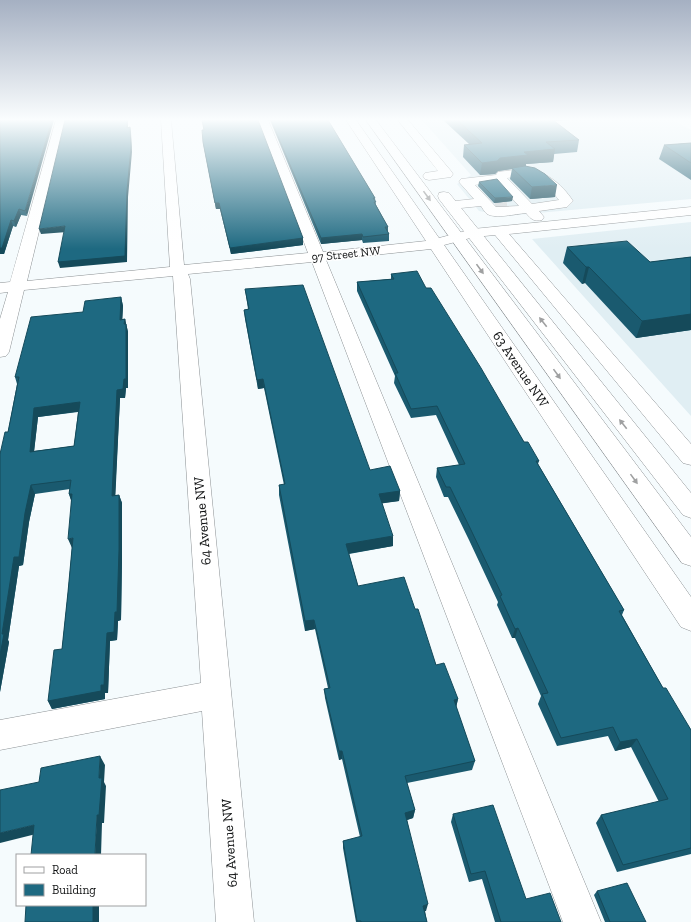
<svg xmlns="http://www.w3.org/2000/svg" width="691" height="922" font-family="'Zilla Slab',serif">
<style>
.built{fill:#e0eef3}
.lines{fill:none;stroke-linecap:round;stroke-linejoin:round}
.minor-tunnel{stroke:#d3d8da;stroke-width:12;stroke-dasharray:12 6;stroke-linecap:butt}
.minor-casing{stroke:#8c9194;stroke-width:1}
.major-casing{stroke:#8c9194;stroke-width:1}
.minor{fill:#fff;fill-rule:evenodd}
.major{fill:#fff;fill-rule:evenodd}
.wall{fill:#1a5a6f;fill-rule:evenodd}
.shaded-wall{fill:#154a5a}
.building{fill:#1e6981;stroke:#154a5a;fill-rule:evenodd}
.oneway{fill:#9fa0a1}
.labels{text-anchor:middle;stroke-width:3;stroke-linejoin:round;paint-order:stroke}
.far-street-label{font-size:12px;fill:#101213;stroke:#fff}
.street-label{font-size:14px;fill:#101213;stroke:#fff}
</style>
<rect width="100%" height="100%" fill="#f5fbfd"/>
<path class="built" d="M 422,120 L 673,120 L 691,130 L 691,199 L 506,216 L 479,211 L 457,184 L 471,175 Z
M 691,222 L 691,416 L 532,239 Z"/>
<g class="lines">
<path class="minor-tunnel" d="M 495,205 L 512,203"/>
<g class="minor-casing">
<path id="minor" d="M 56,120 L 66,120 L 27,281 L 170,267 L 161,120 L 171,120 L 184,265 L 308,253 L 258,120 L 268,120 L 323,252 L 426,241 L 346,120 L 356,120 L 439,238 L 473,229 L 691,207 L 691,215 L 509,234 L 691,444 L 691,465 L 683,463 L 495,235 L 474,237 L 444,245 L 691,597 L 691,631 L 681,627 L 431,249 L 326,260 L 601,922 L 563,922 L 312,262 L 188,274 L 190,279 L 254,922 L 216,922 L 202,711 L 0,750 L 0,720 L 201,683 L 173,276 L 24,290 L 9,352 L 6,356 L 0,357 L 0,319 L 8,292 L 0,293 L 0,283 L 10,282 Z
M 398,120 L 408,120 L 451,171 L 453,174 L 451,177 L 429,180 L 425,179 L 423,176 L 425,173 L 438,171 Z
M 523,169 C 544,169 562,184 573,201 L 567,207 L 539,211 L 544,217 L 542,220 C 534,222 531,219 526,213 C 516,214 495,219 487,214 C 485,212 482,208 481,206 L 451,209 L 446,208 L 444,205 L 446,202 L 474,199 L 459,182 L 461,179 L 496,175 L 498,172 ZM 523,176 C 537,177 551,189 559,200 L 532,204 L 507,178 ZM 497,182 L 519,206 L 496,207 L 475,185 Z"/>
</g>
<g class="major-casing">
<path id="major" d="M 366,120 L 376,120 L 691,537 L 691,566 L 682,563 Z
M 444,192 L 449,193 L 691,493 L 691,518 L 683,515 L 439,199 L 438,196 L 439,193 Z"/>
</g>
<use href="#minor" class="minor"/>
<use href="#major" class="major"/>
</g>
<path class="wall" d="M 0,120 L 27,216 L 21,215 L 16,227 L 13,226 L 4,254 Z
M 202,120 L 303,238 L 303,245 L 231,254 L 220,209 L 216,209 L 204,148 L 203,142 L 204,130 Z
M 270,120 L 328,120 L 375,198 L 376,205 L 388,227 L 388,232 L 389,234 L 389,241 L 363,243 L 362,240 L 321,244 Z
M 443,120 L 569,120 L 554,121 L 579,140 L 577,152 L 554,154 L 553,162 L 526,164 L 526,166 L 555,197 L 530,199 L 510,179 L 512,169 L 498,171 L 495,174 L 480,175 L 463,157 L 464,145 L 469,144 Z
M 691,143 L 691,180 L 659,159 L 664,145 Z
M 479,182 L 512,201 L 494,203 L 478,186 Z
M 567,247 L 650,262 L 691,257 L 691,330 L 636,338 L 585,283 L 582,284 L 563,263 Z
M 391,274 L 426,288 L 524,442 L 539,461 L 538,464 L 624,610 L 622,615 L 663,688 L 691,730 L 691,854 L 617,872 L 596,823 L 601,815 L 659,802 L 631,747 L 615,751 L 608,736 L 557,746 L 538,704 L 541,696 L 515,638 L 512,638 L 497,605 L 498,602 L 469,540 L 448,497 L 444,497 L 436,477 L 437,468 L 459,465 L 436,415 L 411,418 L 394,383 L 395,376 L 357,291 L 357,282 L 391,279 Z
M 245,289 L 370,470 L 400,491 L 399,501 L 382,503 L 393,546 L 349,554 L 358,586 L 415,609 L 436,665 L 458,699 L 456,707 L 475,761 L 472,770 L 407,783 L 415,810 L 413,818 L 407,820 L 426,911 L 425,911 L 427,922 L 356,922 L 343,848 L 343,841 L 360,837 L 342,759 L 339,760 L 325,698 L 324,689 L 328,688 L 315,629 L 305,631 L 279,495 L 279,485 L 284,485 L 264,388 L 258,389 L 245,319 L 244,310 L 248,309 Z
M 121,297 L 123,306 L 122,319 L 125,319 L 128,332 L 128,388 L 126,388 L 125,398 L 120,398 L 115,495 L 119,495 L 122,503 L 122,559 L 121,620 L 118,621 L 117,640 L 110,641 L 108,693 L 105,693 L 105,699 L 52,709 L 48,701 L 62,649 L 68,592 L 72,548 L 71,500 L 69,494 L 70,489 L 35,494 L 29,522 L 23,565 L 19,566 L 8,640 L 9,642 L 0,692 L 0,454 L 8,432 L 17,384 L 15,377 L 83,312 ZM 78,412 L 74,446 L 34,451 L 38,417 Z
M 453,814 L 526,899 L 561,922 L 495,922 L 482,879 L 469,882 L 451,822 Z
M 597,891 L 646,922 L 605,922 L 594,895 Z"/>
<path class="shaded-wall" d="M 52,120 L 54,120 L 27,216 L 25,211 Z
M 127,120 L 128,120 L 128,133 L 127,128 Z
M 539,120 L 569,120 L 538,122 Z
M 130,127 L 131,132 L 132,152 L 128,197 L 127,262 L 60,268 L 58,262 L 127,191 Z
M 555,149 L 553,162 L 526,164 L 525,168 L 512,168 L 512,169 L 498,171 L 495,174 L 480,175 L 482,163 L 524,152 Z
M 557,185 L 555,197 L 530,199 L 532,187 Z
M 513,197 L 512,201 L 494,203 L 495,198 Z
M 215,203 L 219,203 L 220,209 L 216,209 Z
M 19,209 L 21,215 L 16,227 L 14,221 Z
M 11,220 L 13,226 L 4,254 L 0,254 L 0,248 Z
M 65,226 L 67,232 L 41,234 L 39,229 Z
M 362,234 L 362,240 L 321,244 L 321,238 Z
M 303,238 L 303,245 L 231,254 L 230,248 Z
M 586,267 L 589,267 L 585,283 L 582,284 Z
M 121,297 L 123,306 L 122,328 L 120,320 Z
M 691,314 L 691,330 L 636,338 L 642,321 Z
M 125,319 L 128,332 L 128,388 L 126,388 L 125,398 L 120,398 L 115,504 L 112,496 L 117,390 Z
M 263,379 L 264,388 L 258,389 L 257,380 Z
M 80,402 L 82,411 L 38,417 L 33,461 L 30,452 L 34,408 Z
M 31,485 L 35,494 L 29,522 L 23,565 L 19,566 L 8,640 L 9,642 L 0,692 L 0,655 L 2,634 L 14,557 Z
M 400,491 L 399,501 L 378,504 L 379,494 Z
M 69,494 L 72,494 L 72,503 Z
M 119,495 L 122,503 L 122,559 L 121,620 L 118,621 L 117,640 L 110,641 L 108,693 L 105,693 L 105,699 L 52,709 L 48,701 L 107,633 Z
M 393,536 L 393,546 L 346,554 L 346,544 Z
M 73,538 L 72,548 L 68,539 Z
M 314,620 L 315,629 L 305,631 L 305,621 Z
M 518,628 L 515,638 L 512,638 L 515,629 Z
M 458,699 L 456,708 L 454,700 Z
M 637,739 L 631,747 L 615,751 L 620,742 Z
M 339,751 L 342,751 L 342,759 L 339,760 Z
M 100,756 L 105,765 L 104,782 L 106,786 L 104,823 L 102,823 L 101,855 L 95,855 Z
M 415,810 L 413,818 L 404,821 L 405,813 Z
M 34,825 L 40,833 L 0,843 L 0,833 Z
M 428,904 L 426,911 L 421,912 L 423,906 Z
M 93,905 L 99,905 L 99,922 L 93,922 Z"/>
<path class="building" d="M 0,120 L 52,120 L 25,211 L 19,209 L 14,221 L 11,220 L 2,248 L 0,248 Z
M 65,120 L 127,120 L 127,128 L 130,127 L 131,147 L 127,191 L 125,256 L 58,262 L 65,226 L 39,229 Z
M 202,120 L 258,120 L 303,238 L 230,248 L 219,203 L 215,203 L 203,142 L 202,130 L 204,130 Z
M 271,120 L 328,120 L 375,198 L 373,198 L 376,202 L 374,202 L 388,227 L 385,227 L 389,234 L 363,237 L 362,234 L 321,238 Z
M 457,120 L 553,120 L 579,140 L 546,142 L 555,149 L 524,152 L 528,155 L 500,158 L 497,161 L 482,163 L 464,145 L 482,143 Z
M 691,143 L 691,163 L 664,145 Z
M 525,166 L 535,168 L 545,174 L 557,185 L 532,187 L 512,168 Z
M 497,179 L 513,197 L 495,198 L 479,182 Z
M 627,241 L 650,262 L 691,257 L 691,314 L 642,321 L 589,267 L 586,267 L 567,247 Z
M 417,271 L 426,288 L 431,288 L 481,368 L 524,442 L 528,442 L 539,461 L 536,461 L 624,610 L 619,611 L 663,688 L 666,688 L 691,730 L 691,848 L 623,865 L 601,815 L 668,799 L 637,739 L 620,742 L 613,727 L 561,738 L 542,694 L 548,693 L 518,628 L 515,629 L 500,596 L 502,595 L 471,530 L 450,487 L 446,487 L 437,468 L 465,464 L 437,406 L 411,409 L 395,373 L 398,373 L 357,282 L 394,279 L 391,274 Z
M 303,285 L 370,470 L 390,466 L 400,491 L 379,494 L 393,536 L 346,544 L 358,586 L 404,577 L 415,609 L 418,609 L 436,665 L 444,663 L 458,699 L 454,700 L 475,761 L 405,776 L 415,810 L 405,813 L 428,904 L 423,906 L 427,922 L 361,922 L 361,921 L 357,921 L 343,841 L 362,836 L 342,751 L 339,751 L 324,689 L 330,688 L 314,620 L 305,621 L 279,485 L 285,484 L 263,379 L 257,380 L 244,310 L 249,309 L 245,289 Z
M 121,297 L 120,320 L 125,319 L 124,324 L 126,324 L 126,379 L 124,379 L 123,389 L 117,390 L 112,496 L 119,495 L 119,550 L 117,612 L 115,612 L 114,632 L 107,633 L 104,685 L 101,685 L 101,691 L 48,701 L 54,650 L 62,649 L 68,592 L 73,538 L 68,539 L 72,494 L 69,494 L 71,480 L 31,485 L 25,513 L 19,557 L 14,557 L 2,634 L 4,634 L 0,655 L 0,454 L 5,432 L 8,432 L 19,377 L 15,377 L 31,317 L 83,312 L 85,301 ZM 80,402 L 74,446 L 30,452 L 34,408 Z
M 100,756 L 99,778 L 102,778 L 99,815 L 97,815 L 95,855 L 31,855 L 34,825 L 0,833 L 0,790 L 39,782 L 41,768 Z
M 493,805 L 526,899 L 550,893 L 561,922 L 501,922 L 485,871 L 471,874 L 453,814 Z
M 627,883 L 646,922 L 610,922 L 597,891 Z
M 26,905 L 93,905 L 93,922 L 25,922 Z"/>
<defs><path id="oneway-solid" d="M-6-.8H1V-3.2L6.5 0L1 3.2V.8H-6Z"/></defs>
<g class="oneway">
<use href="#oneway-solid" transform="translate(427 196) rotate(54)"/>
<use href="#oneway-solid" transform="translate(480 269) rotate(54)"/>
<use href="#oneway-solid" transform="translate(543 322) rotate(-128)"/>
<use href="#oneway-solid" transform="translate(557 374) rotate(54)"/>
<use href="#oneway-solid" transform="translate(623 424) rotate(-128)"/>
<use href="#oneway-solid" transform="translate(634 479) rotate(54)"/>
</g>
<linearGradient id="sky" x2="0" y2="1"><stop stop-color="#a5b0c2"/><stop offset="0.48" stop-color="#fafdfe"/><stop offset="1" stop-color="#fafdfe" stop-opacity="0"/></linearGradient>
<rect width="691" height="249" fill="url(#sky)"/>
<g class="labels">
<g class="far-street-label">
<text transform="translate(346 254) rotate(-6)" y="4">97 Street NW</text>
</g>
<g class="street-label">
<text transform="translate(521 369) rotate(56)" y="5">63 Avenue NW</text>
<text transform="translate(202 521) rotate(-95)" y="5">64 Avenue NW</text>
<text transform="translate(229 843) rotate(-94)" y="5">64 Avenue NW</text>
</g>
</g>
<rect x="16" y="854" width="130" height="52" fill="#ffffff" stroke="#9fa0a1"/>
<rect x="24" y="867" width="20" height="6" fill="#ffffff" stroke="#9fa0a1"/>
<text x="52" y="874" font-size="12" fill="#101213">Road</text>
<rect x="24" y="884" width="20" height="12" fill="#1e6981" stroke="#9fa0a1"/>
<text x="52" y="894" font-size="12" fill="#101213">Building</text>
</svg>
